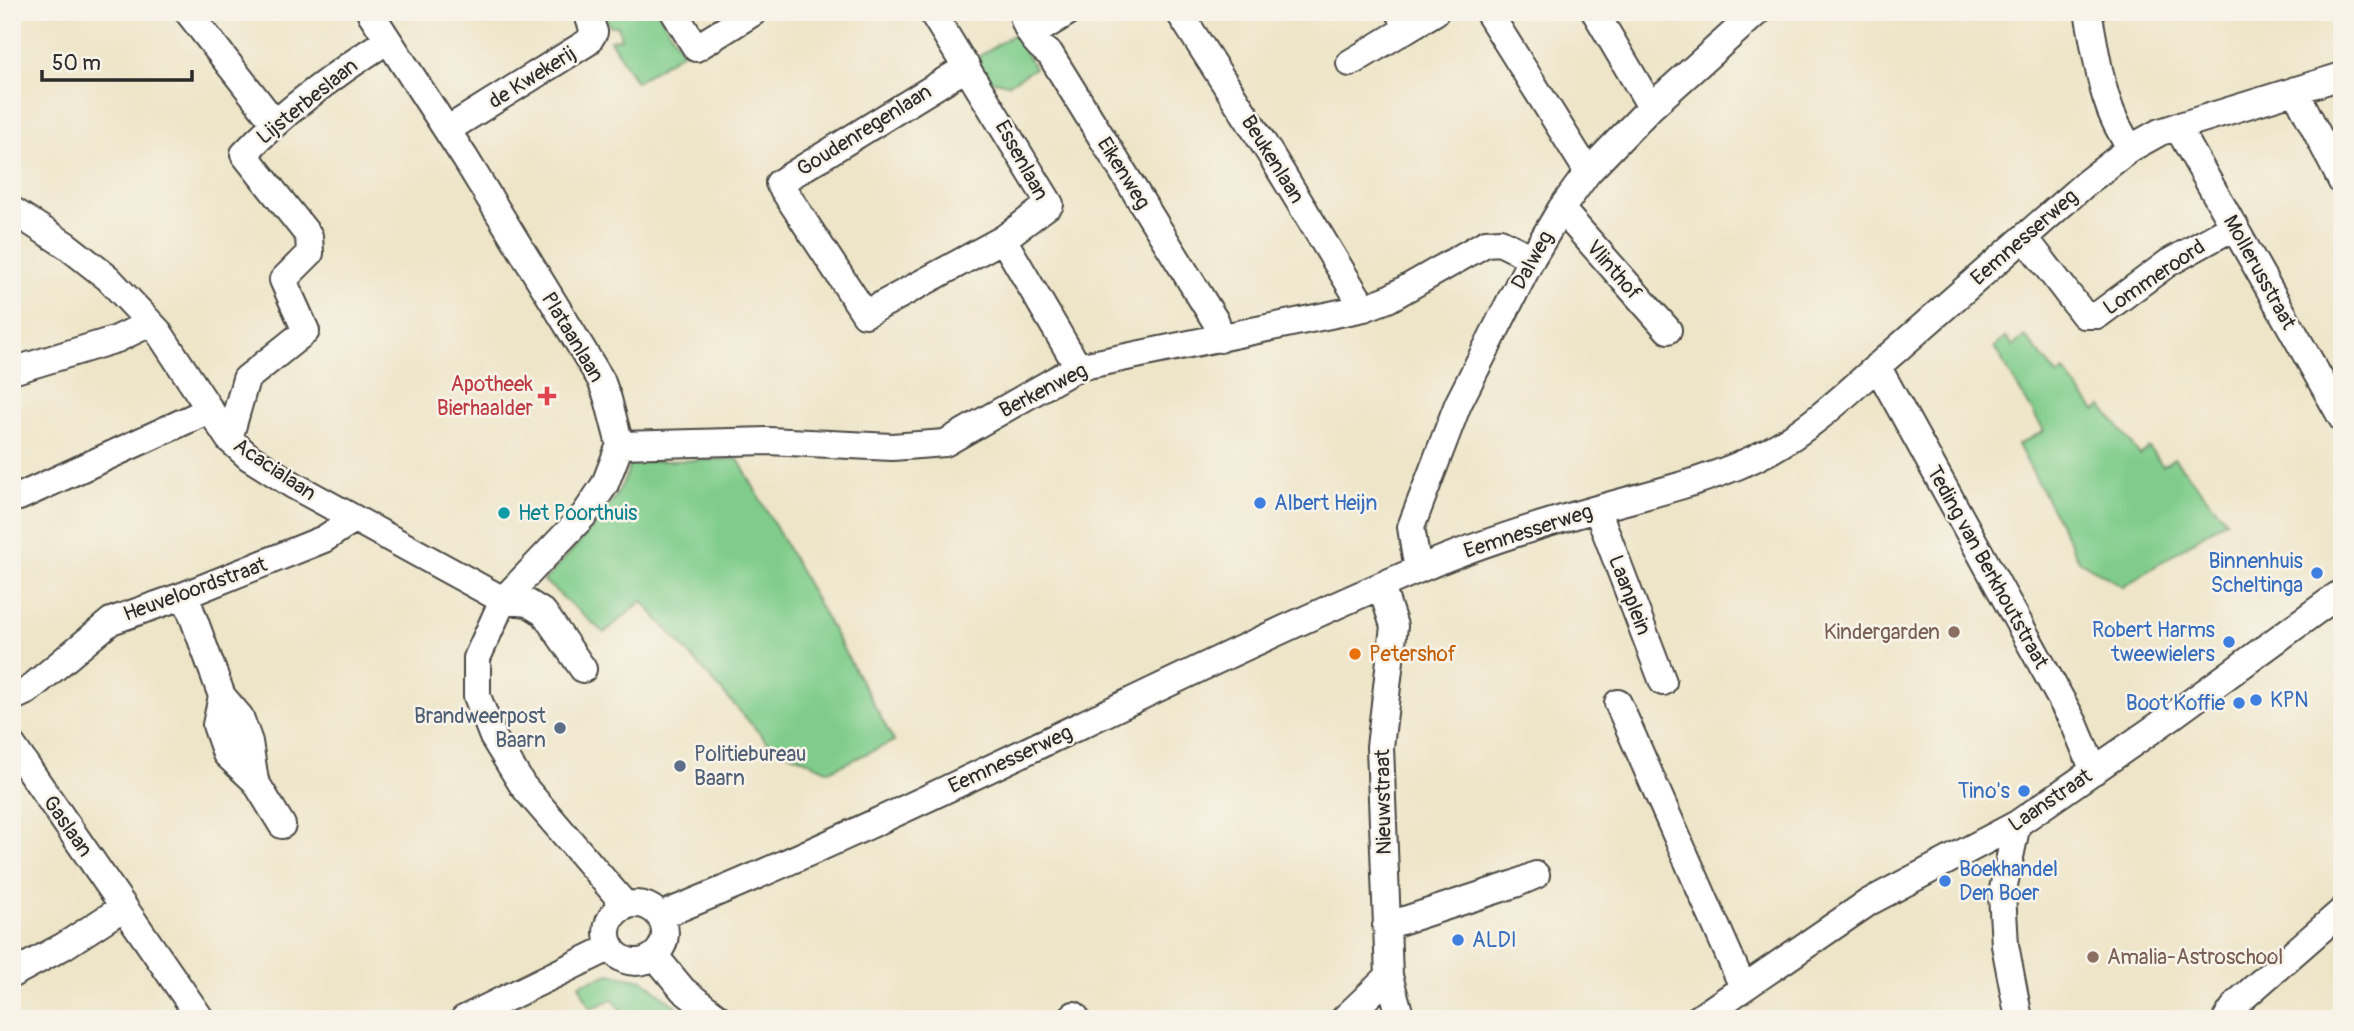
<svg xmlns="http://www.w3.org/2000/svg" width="2354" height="1031" font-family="Pangolin,sans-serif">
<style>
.green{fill:#80cd8b;stroke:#567c5b;stroke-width:2}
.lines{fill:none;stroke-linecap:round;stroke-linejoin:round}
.minor-casing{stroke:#484743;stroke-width:30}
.minor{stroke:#fff;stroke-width:26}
.health-dot{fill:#e0444e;stroke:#f7f3e8;stroke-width:2.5}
.shop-dot{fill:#3f7fe0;stroke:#f7f3e8;stroke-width:2.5}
.culture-dot{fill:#0f9aa8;stroke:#f7f3e8;stroke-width:2.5}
.education-dot{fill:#8d6e63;stroke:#f7f3e8;stroke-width:2.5}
.food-dot{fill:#e8710a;stroke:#f7f3e8;stroke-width:2.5}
.service-dot{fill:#5c6f8a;stroke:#f7f3e8;stroke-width:2.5}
.labels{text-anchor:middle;stroke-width:5;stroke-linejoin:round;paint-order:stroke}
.street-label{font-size:21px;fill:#2b2b2b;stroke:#f7f3e8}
.health-label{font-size:21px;fill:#be3a42;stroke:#f7f3e8;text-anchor:end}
.shop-label{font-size:21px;fill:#366cbe;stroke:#f7f3e8;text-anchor:start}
.culture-label{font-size:21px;fill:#0d838f;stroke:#f7f3e8;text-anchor:start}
.education-label{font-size:21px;fill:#785e54;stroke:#f7f3e8;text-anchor:end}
.food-label{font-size:21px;fill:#c56008;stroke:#f7f3e8;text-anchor:start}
.service-label{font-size:21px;fill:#4e5e75;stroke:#f7f3e8;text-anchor:end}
</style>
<rect width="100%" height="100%" fill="#f7f3e8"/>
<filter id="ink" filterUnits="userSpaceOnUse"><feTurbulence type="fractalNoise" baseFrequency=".0143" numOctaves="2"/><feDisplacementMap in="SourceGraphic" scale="14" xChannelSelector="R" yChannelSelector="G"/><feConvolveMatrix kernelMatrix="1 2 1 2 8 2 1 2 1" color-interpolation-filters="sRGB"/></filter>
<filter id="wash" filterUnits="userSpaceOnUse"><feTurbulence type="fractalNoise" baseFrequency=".00686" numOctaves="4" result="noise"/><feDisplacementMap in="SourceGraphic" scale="28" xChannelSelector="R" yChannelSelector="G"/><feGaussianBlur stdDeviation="1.57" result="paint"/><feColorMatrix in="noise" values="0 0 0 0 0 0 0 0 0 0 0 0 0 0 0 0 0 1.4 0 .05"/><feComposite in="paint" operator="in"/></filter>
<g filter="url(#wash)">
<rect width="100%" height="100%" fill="#eee5c8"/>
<path class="green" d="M 602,12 L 658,12 L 683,52 L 636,82 L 610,40 L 621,39 L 618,26 L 610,26 Z
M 1014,34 L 1035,68 L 1009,84 L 989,80 L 975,59 Z
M 2025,336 L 2058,376 L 2064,371 L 2095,411 L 2102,406 L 2140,455 L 2149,448 L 2163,466 L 2174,458 L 2226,520 L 2123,587 L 2079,560 L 2018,445 L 2044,431 L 1994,347 L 2006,337 L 2013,346 Z
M 738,459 L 894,741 L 829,771 L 769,744 L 642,601 L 604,633 L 544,581 C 569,553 625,499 630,462 Z
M 610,974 L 643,980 L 685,1014 L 679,1019 L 627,1019 L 613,999 L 590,1009 L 579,984 Z"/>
</g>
<g filter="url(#ink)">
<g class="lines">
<g class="minor-casing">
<path id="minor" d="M 188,12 L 274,122
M 370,12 L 465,158 L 576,339 L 601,380 L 608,399 L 620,445 L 605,484 L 585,514 L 503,600 L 477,658 L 477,696 L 493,737 L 523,786 L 626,906
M 674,12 L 696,48 L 754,12
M 932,12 L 1050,204 L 1003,239 L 1078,367
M 1022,12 C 1026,31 1035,44 1050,54 L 1216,322 L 1220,339
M 1179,12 L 1269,152 L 1364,308
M 1488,12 L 1588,172
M 1595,12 L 1651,107
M 2088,12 C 2098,60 2101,108 2131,148
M 1400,13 L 1408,28 L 1435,12
M 1031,35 L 1068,12
M 1350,63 L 1408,28
M 967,67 L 779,183 L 865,314 L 1003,239
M 2295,90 L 2342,182
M 2177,126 L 2342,418
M 447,130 L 588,42 L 594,32 L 587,12
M 1561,209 L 1668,330
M 12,210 L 66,245 L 108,278 L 158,331 L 229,439 L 249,457 L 293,485 L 503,600 L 528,603 L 544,613 L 583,669
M 2025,238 L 2084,315 L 2098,315 L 2168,263 L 2235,226
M 1877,366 L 2074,723 L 2094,771
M 12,371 L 117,339 L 150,323
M 229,439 L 246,379 L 306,331 L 283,280 L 310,253 L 309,236 L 244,154 C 286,109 336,73 388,40
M 620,445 L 768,441 L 892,447 L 945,443 L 1078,367 L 1364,308 L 1388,299 L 1486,243 L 1500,242 L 1532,258
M 19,497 L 209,410
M 1597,509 L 1663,682
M 1418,570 L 1411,527 L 1458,404 L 1532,258 L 1561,209 L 1588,172 L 1651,107 L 1757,12
M 1381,586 L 1394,626 L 1380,747 L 1389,976 L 1401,1019
M 185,595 L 222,696 L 240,717 L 249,742 L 255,781 L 282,825
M 222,696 L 216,725 L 226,754 L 255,781
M 12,698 L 27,691 L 111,621 L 185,595 L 324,539 L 354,519
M 1618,703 L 1743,987
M 12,745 L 201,1019
M 2017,824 L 2002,894 L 2005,945 L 2019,1019
M607 933a29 29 0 1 1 58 0a29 29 0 1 1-58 0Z
M 660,916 C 919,812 1165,677 1422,568 C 1480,543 1539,525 1600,508 C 1657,492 1717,479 1769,451 C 1817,425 1855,385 1896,350 C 1959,294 2023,239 2086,183 L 2131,148 L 2160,132 L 2342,76
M 1386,926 L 1515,884 L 1536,875
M 655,956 L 683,990 L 720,1019
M 12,974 L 64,946 L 124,907
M 464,1019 L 611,947
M 1070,1019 L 1074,1015 L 1077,1019
M 1344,1019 L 1389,976
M 1698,1019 L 1869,902 L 2017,824 L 2175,714 L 2342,592
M 2226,1019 L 2237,1003 L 2342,911"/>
</g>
<use href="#minor" class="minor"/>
</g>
</g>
<path class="health-dot" d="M543.5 385.5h7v7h7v7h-7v7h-7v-7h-7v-7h7z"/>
<g class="shop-dot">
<circle cx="1260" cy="503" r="7"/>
<circle cx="2317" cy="573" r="7"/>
<circle cx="2229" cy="642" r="7"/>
<circle cx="2256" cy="700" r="7"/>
<circle cx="2239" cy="703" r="7"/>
<circle cx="2024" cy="791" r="7"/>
<circle cx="1945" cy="881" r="7"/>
<circle cx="1458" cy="940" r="7"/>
</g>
<circle class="culture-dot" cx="504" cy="513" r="7"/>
<g class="education-dot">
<circle cx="1954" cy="632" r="7"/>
<circle cx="2093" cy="957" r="7"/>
</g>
<circle class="food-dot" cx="1355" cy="654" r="7"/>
<g class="service-dot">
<circle cx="560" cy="728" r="7"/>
<circle cx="680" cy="766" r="7"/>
</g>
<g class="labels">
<g class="street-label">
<text transform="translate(532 77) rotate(-32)" y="7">de Kwekerij</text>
<text transform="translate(307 101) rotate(-39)" y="7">Lijsterbeslaan</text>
<text transform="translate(864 130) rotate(-32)" y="7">Goudenregenlaan</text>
<text transform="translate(1273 159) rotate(58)" y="7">Beukenlaan</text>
<text transform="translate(1022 160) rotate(61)" y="7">Essenlaan</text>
<text transform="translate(1124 173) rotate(58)" y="7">Eikenweg</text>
<text transform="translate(2024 237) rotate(-41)" y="7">Eemnesserweg</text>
<text transform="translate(1532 260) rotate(-61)" y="7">Dalweg</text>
<text transform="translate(1614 270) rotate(49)" y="7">Vlinthof</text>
<text transform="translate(2260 272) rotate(61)" y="7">Mollerusstraat</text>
<text transform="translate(2154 277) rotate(-34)" y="7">Lommeroord</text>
<text transform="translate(573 337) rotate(59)" y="7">Plataanlaan</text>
<text transform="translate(1043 390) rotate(-27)" y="7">Berkenweg</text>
<text transform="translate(275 469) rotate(34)" y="7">Acacialaan</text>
<text transform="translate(1528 531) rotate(-18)" y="7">Eemnesserweg</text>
<text transform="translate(1988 567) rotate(61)" y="7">Teding van Berkhoutstraat</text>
<text transform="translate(195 589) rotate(-20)" y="7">Heuveloordstraat</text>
<text transform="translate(1630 595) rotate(69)" y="7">Laanplein</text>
<text transform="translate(1010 759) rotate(-25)" y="7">Eemnesserweg</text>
<text transform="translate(2050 800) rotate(-34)" y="7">Laanstraat</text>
<text transform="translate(1383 802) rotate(-91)" y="7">Nieuwstraat</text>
<text transform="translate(68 826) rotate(55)" y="7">Gaslaan</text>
</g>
<g class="health-label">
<text x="533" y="391">Apotheek<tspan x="533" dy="24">Bierhaalder</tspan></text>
</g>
<g class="shop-label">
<text x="1274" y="510">Albert Heijn</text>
<text x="2303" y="568" text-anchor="end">Binnenhuis<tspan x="2303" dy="24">Scheltinga</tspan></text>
<text x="2215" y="637" text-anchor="end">Robert Harms<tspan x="2215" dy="24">tweewielers</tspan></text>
<text x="2270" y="707">KPN</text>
<text x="2225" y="710" text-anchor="end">Boot Koffie</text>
<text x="2010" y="798" text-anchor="end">Tino's</text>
<text x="1959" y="876">Boekhandel<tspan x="1959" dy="24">Den Boer</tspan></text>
<text x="1472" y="947">ALDI</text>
</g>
<g class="culture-label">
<text x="518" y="520">Het Poorthuis</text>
</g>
<g class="education-label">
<text x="1940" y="639">Kindergarden</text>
<text x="2107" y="964" text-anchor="start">Amalia-Astroschool</text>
</g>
<g class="food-label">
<text x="1369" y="661">Petershof</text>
</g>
<g class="service-label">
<text x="546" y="723">Brandweerpost<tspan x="546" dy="24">Baarn</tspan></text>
<text x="694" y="761" text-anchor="start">Politiebureau<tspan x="694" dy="24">Baarn</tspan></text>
</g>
</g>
<rect width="2354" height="1031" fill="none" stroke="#f7f3e8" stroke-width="42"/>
<path d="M42 70v10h150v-10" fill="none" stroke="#2b2b2b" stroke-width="3.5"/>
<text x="52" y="70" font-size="21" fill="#2b2b2b" stroke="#f7f3e8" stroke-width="5" paint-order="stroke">50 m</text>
</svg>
